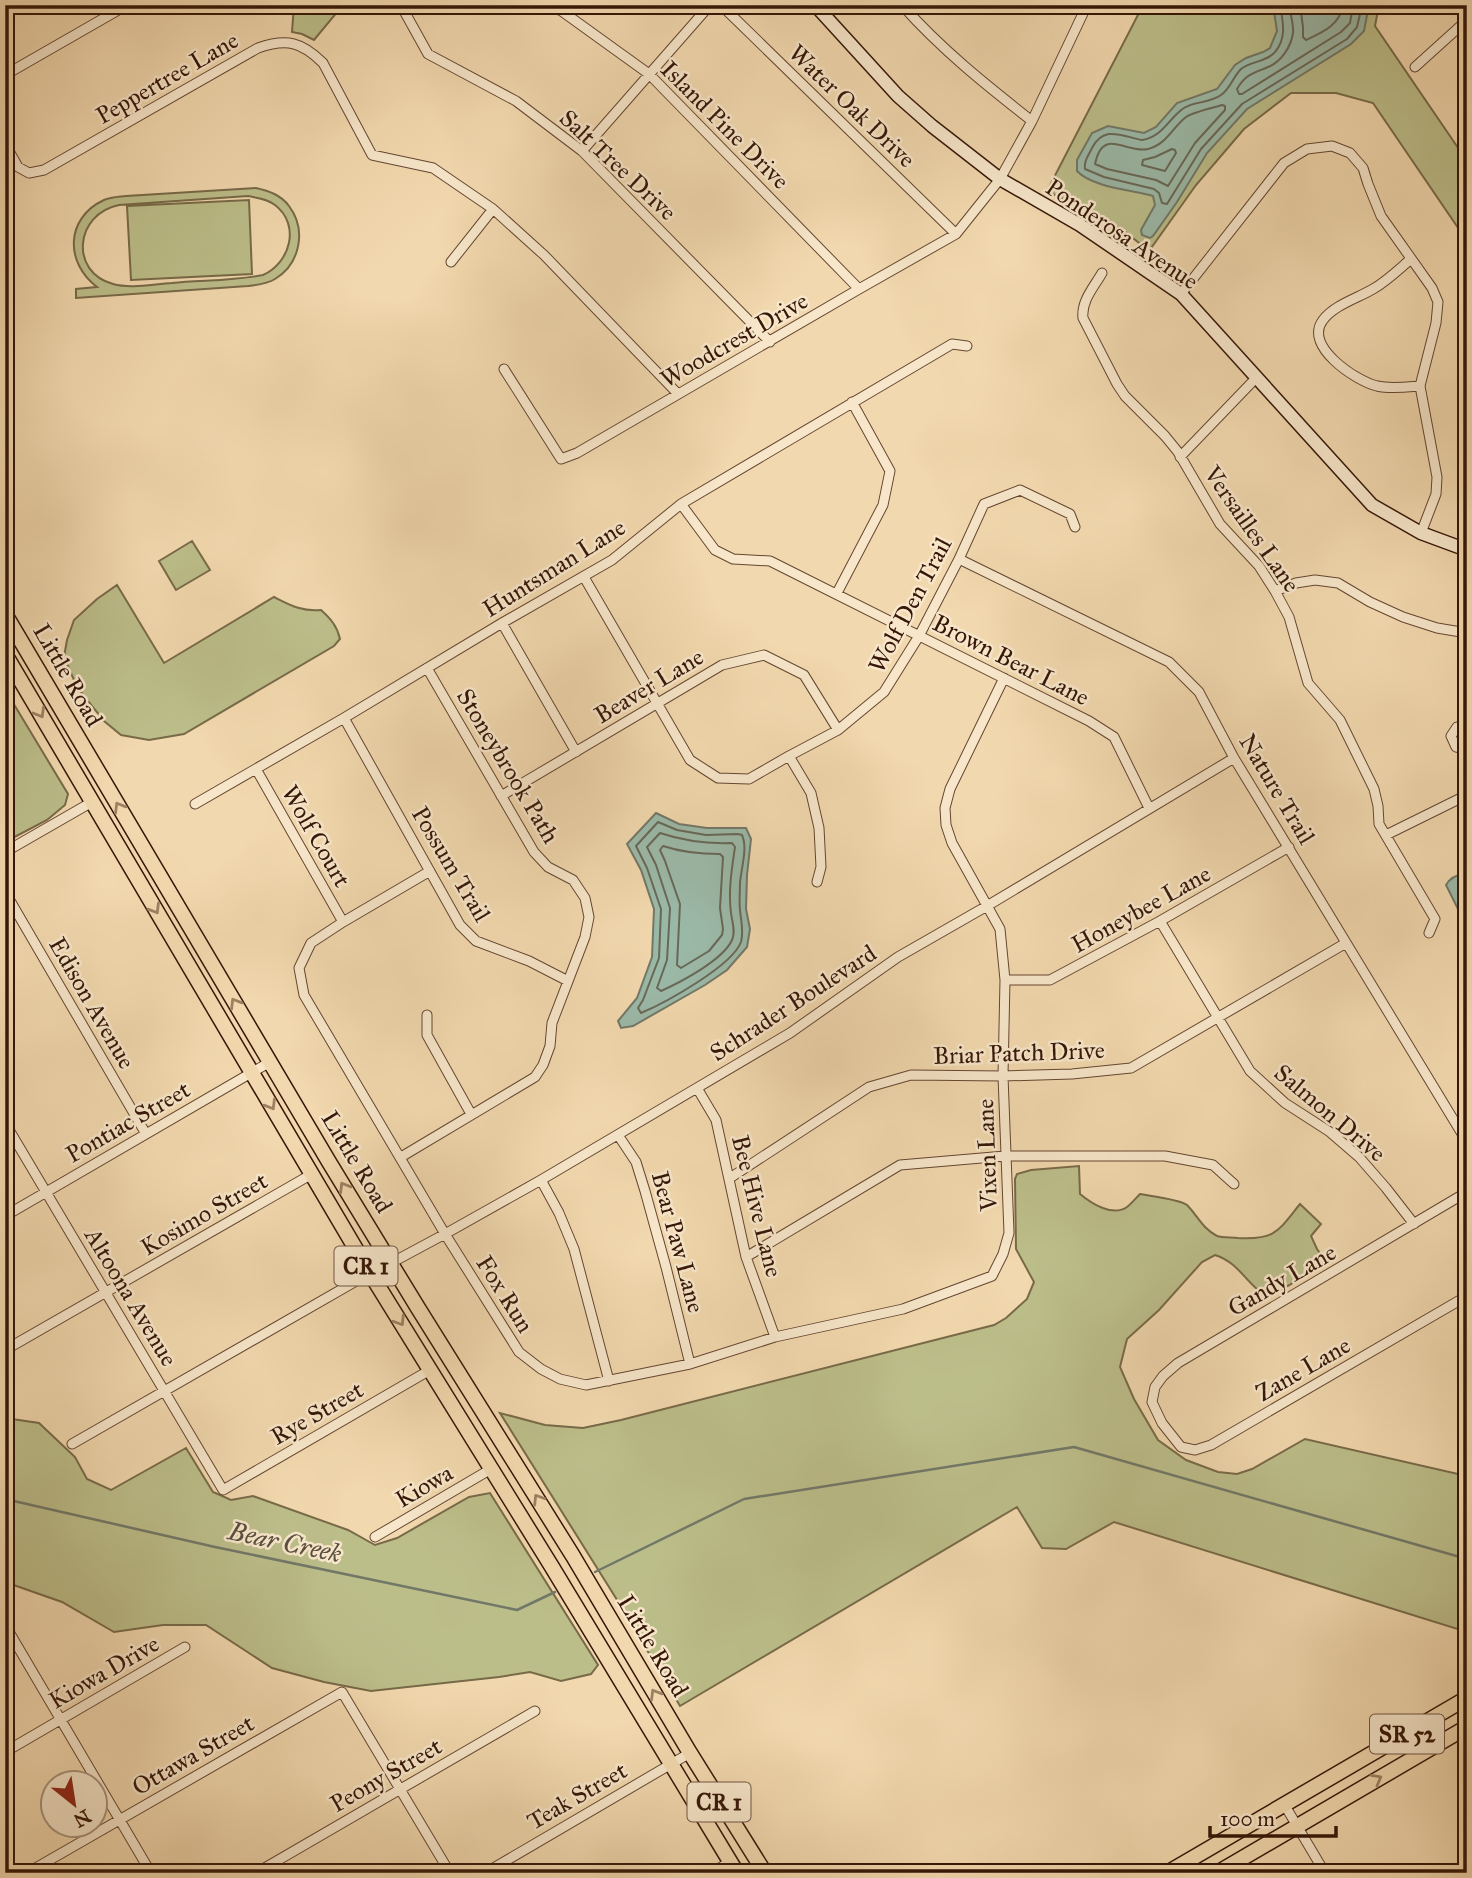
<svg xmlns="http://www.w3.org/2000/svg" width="1472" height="1878" font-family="'IM FELL Great Primer',serif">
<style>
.green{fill:#bcbe8a;stroke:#786a48;stroke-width:2;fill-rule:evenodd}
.water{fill:#9bbaa9;stroke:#727868;stroke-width:2}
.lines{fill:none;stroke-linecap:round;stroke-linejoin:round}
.shore{stroke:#686858;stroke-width:2}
.stream{stroke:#727868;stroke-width:2.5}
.street-casing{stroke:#644631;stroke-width:11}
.secondary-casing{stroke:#351607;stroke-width:15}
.primary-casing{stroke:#351607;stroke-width:17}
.street{stroke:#f7e6ca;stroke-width:9}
.secondary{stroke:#f7e6ca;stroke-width:12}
.primary{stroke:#f2d8ae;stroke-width:14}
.oneway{stroke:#9d8163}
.labels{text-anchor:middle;stroke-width:5;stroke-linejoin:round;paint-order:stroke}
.shield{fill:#f7e6ca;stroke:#6f5442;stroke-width:2}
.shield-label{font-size:23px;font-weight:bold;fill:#351607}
.street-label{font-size:24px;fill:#351607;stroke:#f7e6ca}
.water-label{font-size:26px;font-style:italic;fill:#594f40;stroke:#f7e6ca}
</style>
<rect width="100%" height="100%" fill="#f2d8ae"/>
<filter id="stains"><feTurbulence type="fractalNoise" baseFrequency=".00286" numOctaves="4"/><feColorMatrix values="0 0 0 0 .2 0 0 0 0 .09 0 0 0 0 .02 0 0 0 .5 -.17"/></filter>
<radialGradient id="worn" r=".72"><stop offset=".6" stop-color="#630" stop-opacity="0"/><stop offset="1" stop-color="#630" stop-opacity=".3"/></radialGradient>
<path class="green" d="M 294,5 L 343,5 L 314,40 L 302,34 L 292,32 Z
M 1141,5 L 1379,5 L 1375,26 L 1467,161 L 1467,241 L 1373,103 L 1336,93 L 1291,93 L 1244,129 L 1196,185 L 1149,251 L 1123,230 L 1047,191 L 1140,11 Z
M 256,188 C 269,191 281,195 289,206 C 307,230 300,264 275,279 C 267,284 257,285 248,286 L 76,298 L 76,289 L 97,287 C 65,263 65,218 104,200 C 111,197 118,197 126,196 ZM 248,196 C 258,198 267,199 275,205 C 301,225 290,263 263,275 C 233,281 202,280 172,283 C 153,284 131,289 113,284 C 69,272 75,214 119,205 Z
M 249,200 L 252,274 L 131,280 L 127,206 Z
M 192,541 L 210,570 L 176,590 L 159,561 Z
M 117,585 L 164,663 L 274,597 C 290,605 302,612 321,610 C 331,619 337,626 340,639 L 334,646 L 184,734 L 149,740 L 121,735 L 104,721 L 77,687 L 64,657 L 67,640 L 74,620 L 97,599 Z
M 5,695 L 9,696 L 68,794 L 65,805 L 47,820 L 5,842 Z
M 1079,1166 L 1080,1194 C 1092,1204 1113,1217 1127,1207 C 1132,1203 1136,1198 1140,1194 C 1151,1196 1179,1199 1187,1205 C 1197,1215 1203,1229 1217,1236 C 1223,1238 1232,1237 1238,1238 C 1276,1240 1278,1231 1300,1204 L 1321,1224 L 1311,1236 L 1317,1249 L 1327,1263 L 1269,1297 C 1246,1286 1242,1264 1215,1255 L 1202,1262 L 1159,1310 L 1127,1339 L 1120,1367 L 1134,1399 L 1158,1440 L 1186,1460 L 1218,1472 L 1237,1474 L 1252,1469 L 1305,1439 L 1467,1476 L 1467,1632 L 1114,1522 L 1066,1549 L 1042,1548 L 1017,1507 L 680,1706 L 624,1611 L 500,1413 L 545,1425 L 583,1428 L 621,1420 L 994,1325 L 1006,1318 L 1027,1299 L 1034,1282 L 1016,1249 L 1015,1179 L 1017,1174 L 1031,1170 Z
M 5,1418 L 39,1423 L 75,1457 L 87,1479 L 111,1490 L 186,1448 L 213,1492 L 231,1500 L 253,1496 L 348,1530 L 375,1545 L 397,1538 L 469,1497 L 490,1493 L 598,1665 L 591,1674 L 561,1681 L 530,1672 L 499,1677 L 371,1691 L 324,1682 L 272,1668 L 206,1625 L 163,1625 L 114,1632 L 62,1602 L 5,1582 Z"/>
<path class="water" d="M 1273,5 L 1369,5 L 1364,31 L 1351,44 L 1247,109 L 1207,153 L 1177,202 L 1153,236 L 1150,238 L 1142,235 L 1141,230 L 1155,205 L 1153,196 C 1131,190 1092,187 1077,171 L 1077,160 L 1092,133 L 1108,126 L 1144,133 L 1156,127 L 1177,103 L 1217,89 L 1235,65 L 1246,58 L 1263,52 L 1270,48 L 1277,31 Z
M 656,813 L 679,824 L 707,828 L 746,828 L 751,839 L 747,875 L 746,909 L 750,929 L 747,947 L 727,970 L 705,985 L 633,1026 L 621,1028 L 618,1021 L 637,998 L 652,957 L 654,909 L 641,870 L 627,844 Z
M 1467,872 L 1467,930 L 1461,923 L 1459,911 L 1446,885 C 1450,877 1459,874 1467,872 Z"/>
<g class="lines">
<path class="shore" d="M 1280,5 C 1283,22 1287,38 1275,52 C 1267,62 1251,61 1241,69 C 1233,77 1230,89 1221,95 C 1209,104 1190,101 1180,111 C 1167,122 1161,137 1142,140 C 1121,136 1104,125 1092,148 C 1088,156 1084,161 1085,169 L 1104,177 L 1154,189 L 1159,193 L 1162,203 L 1167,204 L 1201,149 L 1242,104 L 1347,39 L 1357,27 L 1362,5
M 1289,5 C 1290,14 1294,24 1293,33 C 1291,47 1281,62 1268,67 C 1252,74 1246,74 1237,89 L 1239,94 L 1242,94 L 1341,32 L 1350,23 L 1353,5
M 1300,5 L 1303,27 L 1303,37 L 1306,40 C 1323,32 1340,25 1343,5
M 1222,105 L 1225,106 L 1225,110 L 1195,143 L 1168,186 L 1156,180 L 1107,169 L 1095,164 C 1103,126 1126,154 1148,149 C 1167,144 1172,128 1186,117 C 1193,112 1213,108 1222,105 Z
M 1172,149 L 1175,150 L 1176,153 L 1165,171 L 1142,165 L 1143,160 L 1155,157 Z
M 658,822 L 677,830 L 706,835 L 738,834 L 742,835 C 748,848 741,869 740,883 C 740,892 739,901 740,910 C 741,921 744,931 741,942 C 732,966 665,1003 641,1013 L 638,1008 L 643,1000 L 659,958 L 661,909 L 647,868 L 636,846 Z
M 660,833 C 684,841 706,844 732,843 L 735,847 C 732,868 728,891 731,913 C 732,922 736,931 732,940 C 723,960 681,982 661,991 L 657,988 L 667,960 L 670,908 L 656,865 L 647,847 Z
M 663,846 C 681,852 701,854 720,854 L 723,857 L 720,908 L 723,929 L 722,935 L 709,951 L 681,968 L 677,965 L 680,904 L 665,861 L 660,850 Z"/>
<path class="stream" d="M 5,1499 L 215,1547 L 517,1610 L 555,1592
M 595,1572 L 744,1499 L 1074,1447 L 1467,1559"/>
<g class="street-casing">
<path id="street" d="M 406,5 L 403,9 L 428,54 L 516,101 L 582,151 L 770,342
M 550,5 L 563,12 L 649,74 L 859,289
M 721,5 L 956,234
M 902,5 C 941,49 986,85 1032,121
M 1415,67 L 1467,20
M 5,75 L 127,5
M 5,144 L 18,167 L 29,173 L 44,170 L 258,48 C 287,38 302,42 323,63 L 372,155 L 433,168 L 493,209 L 544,255 L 678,394
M 582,151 L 710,5
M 1411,259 C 1399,269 1387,281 1373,289 C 1358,298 1334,305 1323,320 C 1303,346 1356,381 1377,386 C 1391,389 1406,387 1420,386
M 451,262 L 493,209
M 1102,273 C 1094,287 1081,301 1083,318 L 1117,384 L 1125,396 L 1165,436 L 1178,452 L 1220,524 L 1259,566 L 1275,591 L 1289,617 L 1308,683 L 1340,720 L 1374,789 L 1378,806 L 1379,824 L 1435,919 L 1429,933
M 1181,294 L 1284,163 L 1307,149 L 1332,146 L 1350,153 L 1363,168 L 1368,184 L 1381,216 L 1432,288 L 1438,302 L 1436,323 L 1420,386 L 1437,477 L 1436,494 L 1421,533
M 504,369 L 561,459 L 577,453 L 859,289 L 956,234 L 1000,179 L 1032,121 L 1087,5
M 1180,457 L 1256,378
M 681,504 L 715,550 L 733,559 L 770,561 L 1089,721 L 1114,737 L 1149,808
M 959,559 L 1169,662 L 1199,692 L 1234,758 L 1467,1142
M 584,577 L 690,760 L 718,778 L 749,779 L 789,756 L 838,730 L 884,692 L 919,636 L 959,559 L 984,504 L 1020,490 L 1070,514 L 1075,527
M 1275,591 L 1296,583 L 1315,580 L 1338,583 L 1370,602 L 1403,617 L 1437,628 L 1467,633
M 837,593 L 883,505 L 890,471 L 852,402
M 502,623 L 576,752
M 344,718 L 460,925 L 476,941 L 529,961 L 568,981
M 1467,726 L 1457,727 L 1451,736 L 1456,747 L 1467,749
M 1463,749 L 1463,760 L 1467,768
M 789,756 L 811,793 L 819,828 L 821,867 L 817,882
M 256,769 L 343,922
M 501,796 L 722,665 L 764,655 L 804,675 L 838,730
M 195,804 L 344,718 L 502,623 L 612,560 L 681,504 L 952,344 L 967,346
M 1386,835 L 1467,795
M 5,852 L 92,802
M 430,871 L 343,922 L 311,943 L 299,968 L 304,995 L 445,1234 L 519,1352 L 541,1369 L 560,1379 L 586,1385 L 690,1364 L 775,1337 L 903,1309 L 992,1276 L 1003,1254 L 1009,1233 L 1003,1076 L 1005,980 L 1000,929 L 952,843 L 946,825 L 945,808 L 950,789 L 1004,678
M 5,892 L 146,1134
M 1160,921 L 1250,1071 L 1285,1103 L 1330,1132 L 1359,1157 L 1386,1188 L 1414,1224
M 1005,980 L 1050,980 L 1160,921 L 1289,847
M 427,1015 L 427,1035 L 471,1114
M 697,1088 L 716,1120 L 746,1257 L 775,1337
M 5,1123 L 223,1490 L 430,1370
M 618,1135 L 636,1162 L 645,1191 L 666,1267 L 690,1364
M 401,1157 L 535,1077 L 543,1065 L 550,1046 L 552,1023 L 585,937 L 589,917 L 585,898 L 573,880 L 548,867 L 534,852 L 427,668
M 730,1178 L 869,1087 L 911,1075 L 1003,1076 L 1072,1074 L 1131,1068 L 1346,943
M 541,1180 L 559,1213 L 574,1249 L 609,1381
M 1467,1192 L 1178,1363 L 1163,1376 L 1155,1387 L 1152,1402 L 1162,1423 L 1181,1447 L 1195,1450 L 1211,1445 L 1467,1296
M 5,1216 L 270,1062
M 746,1257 L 900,1165 L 1005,1156 L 1165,1156 L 1213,1165 L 1234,1184
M 5,1350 L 312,1174
M 72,1444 L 370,1273 L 391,1263 L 445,1234 L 541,1180 L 790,1033 L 898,957 L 987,906 L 1234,758
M 375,1537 L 491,1469
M 5,1625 L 151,1873
M 5,1752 L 185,1647
M 1284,1804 L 1325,1873
M 27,1873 L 342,1692 L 450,1873
M 256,1873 L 535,1711
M 485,1873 L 690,1753
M 711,1873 L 730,1862"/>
</g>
<g class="secondary-casing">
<path id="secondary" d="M 815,5 L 898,96 L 932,126 L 1000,179 L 1080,225 L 1181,294 L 1372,505 L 1421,533 L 1467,550"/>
</g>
<g class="primary-casing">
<path id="primary" d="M 5,614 L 329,1162 L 418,1308 L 573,1556 L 690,1753 L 765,1873
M 5,654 L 370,1273 L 552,1567 L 737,1873
M 1167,1873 L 1467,1698
M 1217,1873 L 1467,1727"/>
</g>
<use href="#street" class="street"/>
<use href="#secondary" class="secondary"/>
<use href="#primary" class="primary"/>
</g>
<defs><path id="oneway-chevron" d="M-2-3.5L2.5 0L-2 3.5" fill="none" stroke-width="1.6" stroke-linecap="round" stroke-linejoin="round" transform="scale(1.75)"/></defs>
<g class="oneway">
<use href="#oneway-chevron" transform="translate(40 713) rotate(60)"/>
<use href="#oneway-chevron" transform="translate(119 807) rotate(-121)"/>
<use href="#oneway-chevron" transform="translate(155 909) rotate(59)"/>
<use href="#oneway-chevron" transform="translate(235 1003) rotate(-121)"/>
<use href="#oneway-chevron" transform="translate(271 1105) rotate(59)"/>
<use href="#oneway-chevron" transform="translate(344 1187) rotate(-121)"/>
<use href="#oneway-chevron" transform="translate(400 1321) rotate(58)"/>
<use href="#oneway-chevron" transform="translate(538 1499) rotate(-122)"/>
<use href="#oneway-chevron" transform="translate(655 1694) rotate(-121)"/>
<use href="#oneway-chevron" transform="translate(1377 1779) rotate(-30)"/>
</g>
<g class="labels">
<g class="shield">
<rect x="334.5" y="1246.5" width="63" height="39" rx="5"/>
<rect x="1370" y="1714.5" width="74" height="39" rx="5"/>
<rect x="687.5" y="1782.5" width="63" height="39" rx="5"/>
</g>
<g class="shield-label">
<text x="366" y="1274">CR 1</text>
<text x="1407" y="1742">SR 52</text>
<text x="719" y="1810">CR 1</text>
</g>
<g class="street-label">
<text transform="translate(167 78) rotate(-30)" y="8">Peppertree Lane</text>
<text transform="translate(852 106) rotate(44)" y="8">Water Oak Drive</text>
<text transform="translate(725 125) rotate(45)" y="8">Island Pine Drive</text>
<text transform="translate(618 165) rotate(43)" y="8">Salt Tree Drive</text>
<text transform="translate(1122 234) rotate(34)" y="8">Ponderosa Avenue</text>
<text transform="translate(734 340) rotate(-30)" y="8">Woodcrest Drive</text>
<text transform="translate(1252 529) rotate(55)" y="8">Versailles Lane</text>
<text transform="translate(554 568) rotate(-32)" y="8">Huntsman Lane</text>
<text transform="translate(910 605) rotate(-62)" y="8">Wolf Den Trail</text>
<text transform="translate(1011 660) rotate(27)" y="8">Brown Bear Lane</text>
<text transform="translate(68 675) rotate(60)" y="8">Little Road</text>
<text transform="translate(649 686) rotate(-31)" y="8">Beaver Lane</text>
<text transform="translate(508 766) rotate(59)" y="8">Stoneybrook Path</text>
<text transform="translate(1277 789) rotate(59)" y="8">Nature Trail</text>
<text transform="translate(316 836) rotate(60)" y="8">Wolf Court</text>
<text transform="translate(451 864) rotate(59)" y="8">Possum Trail</text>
<text transform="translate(1141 909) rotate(-29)" y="8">Honeybee Lane</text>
<text transform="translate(92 1003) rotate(60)" y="8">Edison Avenue</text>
<text transform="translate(793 1003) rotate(-33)" y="8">Schrader Boulevard</text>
<text transform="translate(1019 1053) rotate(-2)" y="8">Briar Patch Drive</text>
<text transform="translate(1330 1113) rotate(40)" y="8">Salmon Drive</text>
<text transform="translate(128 1122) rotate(-30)" y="8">Pontiac Street</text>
<text transform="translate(987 1155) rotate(-92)" y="8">Vixen Lane</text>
<text transform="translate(357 1162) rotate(59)" y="8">Little Road</text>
<text transform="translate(757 1206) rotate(76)" y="8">Bee Hive Lane</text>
<text transform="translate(204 1214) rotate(-30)" y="8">Kosimo Street</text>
<text transform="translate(678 1242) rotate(75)" y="8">Bear Paw Lane</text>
<text transform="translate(1282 1280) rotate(-30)" y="8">Gandy Lane</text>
<text transform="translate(505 1294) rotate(58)" y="8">Fox Run</text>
<text transform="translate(131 1297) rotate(59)" y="8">Altoona Avenue</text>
<text transform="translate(1303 1369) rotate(-30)" y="8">Zane Lane</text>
<text transform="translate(317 1413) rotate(-30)" y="8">Rye Street</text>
<text transform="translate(424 1486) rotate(-30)" y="8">Kiowa</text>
<text transform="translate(653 1646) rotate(59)" y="8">Little Road</text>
<text transform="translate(104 1672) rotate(-30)" y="8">Kiowa Drive</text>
<text transform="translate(193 1755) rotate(-30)" y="8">Ottawa Street</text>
<text transform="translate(386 1775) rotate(-30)" y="8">Peony Street</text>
<text transform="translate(577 1796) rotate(-30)" y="8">Teak Street</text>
</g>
<g class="water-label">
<text transform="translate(285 1542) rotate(12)" y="9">Bear Creek</text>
</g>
</g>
<rect width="1472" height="1878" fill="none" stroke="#f2d8ae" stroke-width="28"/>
<rect x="7" y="7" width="1458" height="1864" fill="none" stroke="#351607" stroke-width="3.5"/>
<rect x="14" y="14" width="1444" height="1850" fill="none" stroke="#351607" stroke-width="2"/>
<g transform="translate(74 1804) rotate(150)"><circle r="33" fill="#f7e6ca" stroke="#a9937c" stroke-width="2"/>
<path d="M0-5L12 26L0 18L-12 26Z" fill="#8f2418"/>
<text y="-10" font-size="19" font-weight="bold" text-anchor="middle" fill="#351607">N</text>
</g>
<path d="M1210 1826v10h126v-10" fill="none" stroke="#351607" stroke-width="3.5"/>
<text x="1220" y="1826" font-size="21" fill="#351607" stroke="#f7e6ca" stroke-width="5" paint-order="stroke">100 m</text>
<rect width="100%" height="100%" filter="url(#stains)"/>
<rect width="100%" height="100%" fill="url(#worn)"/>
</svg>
